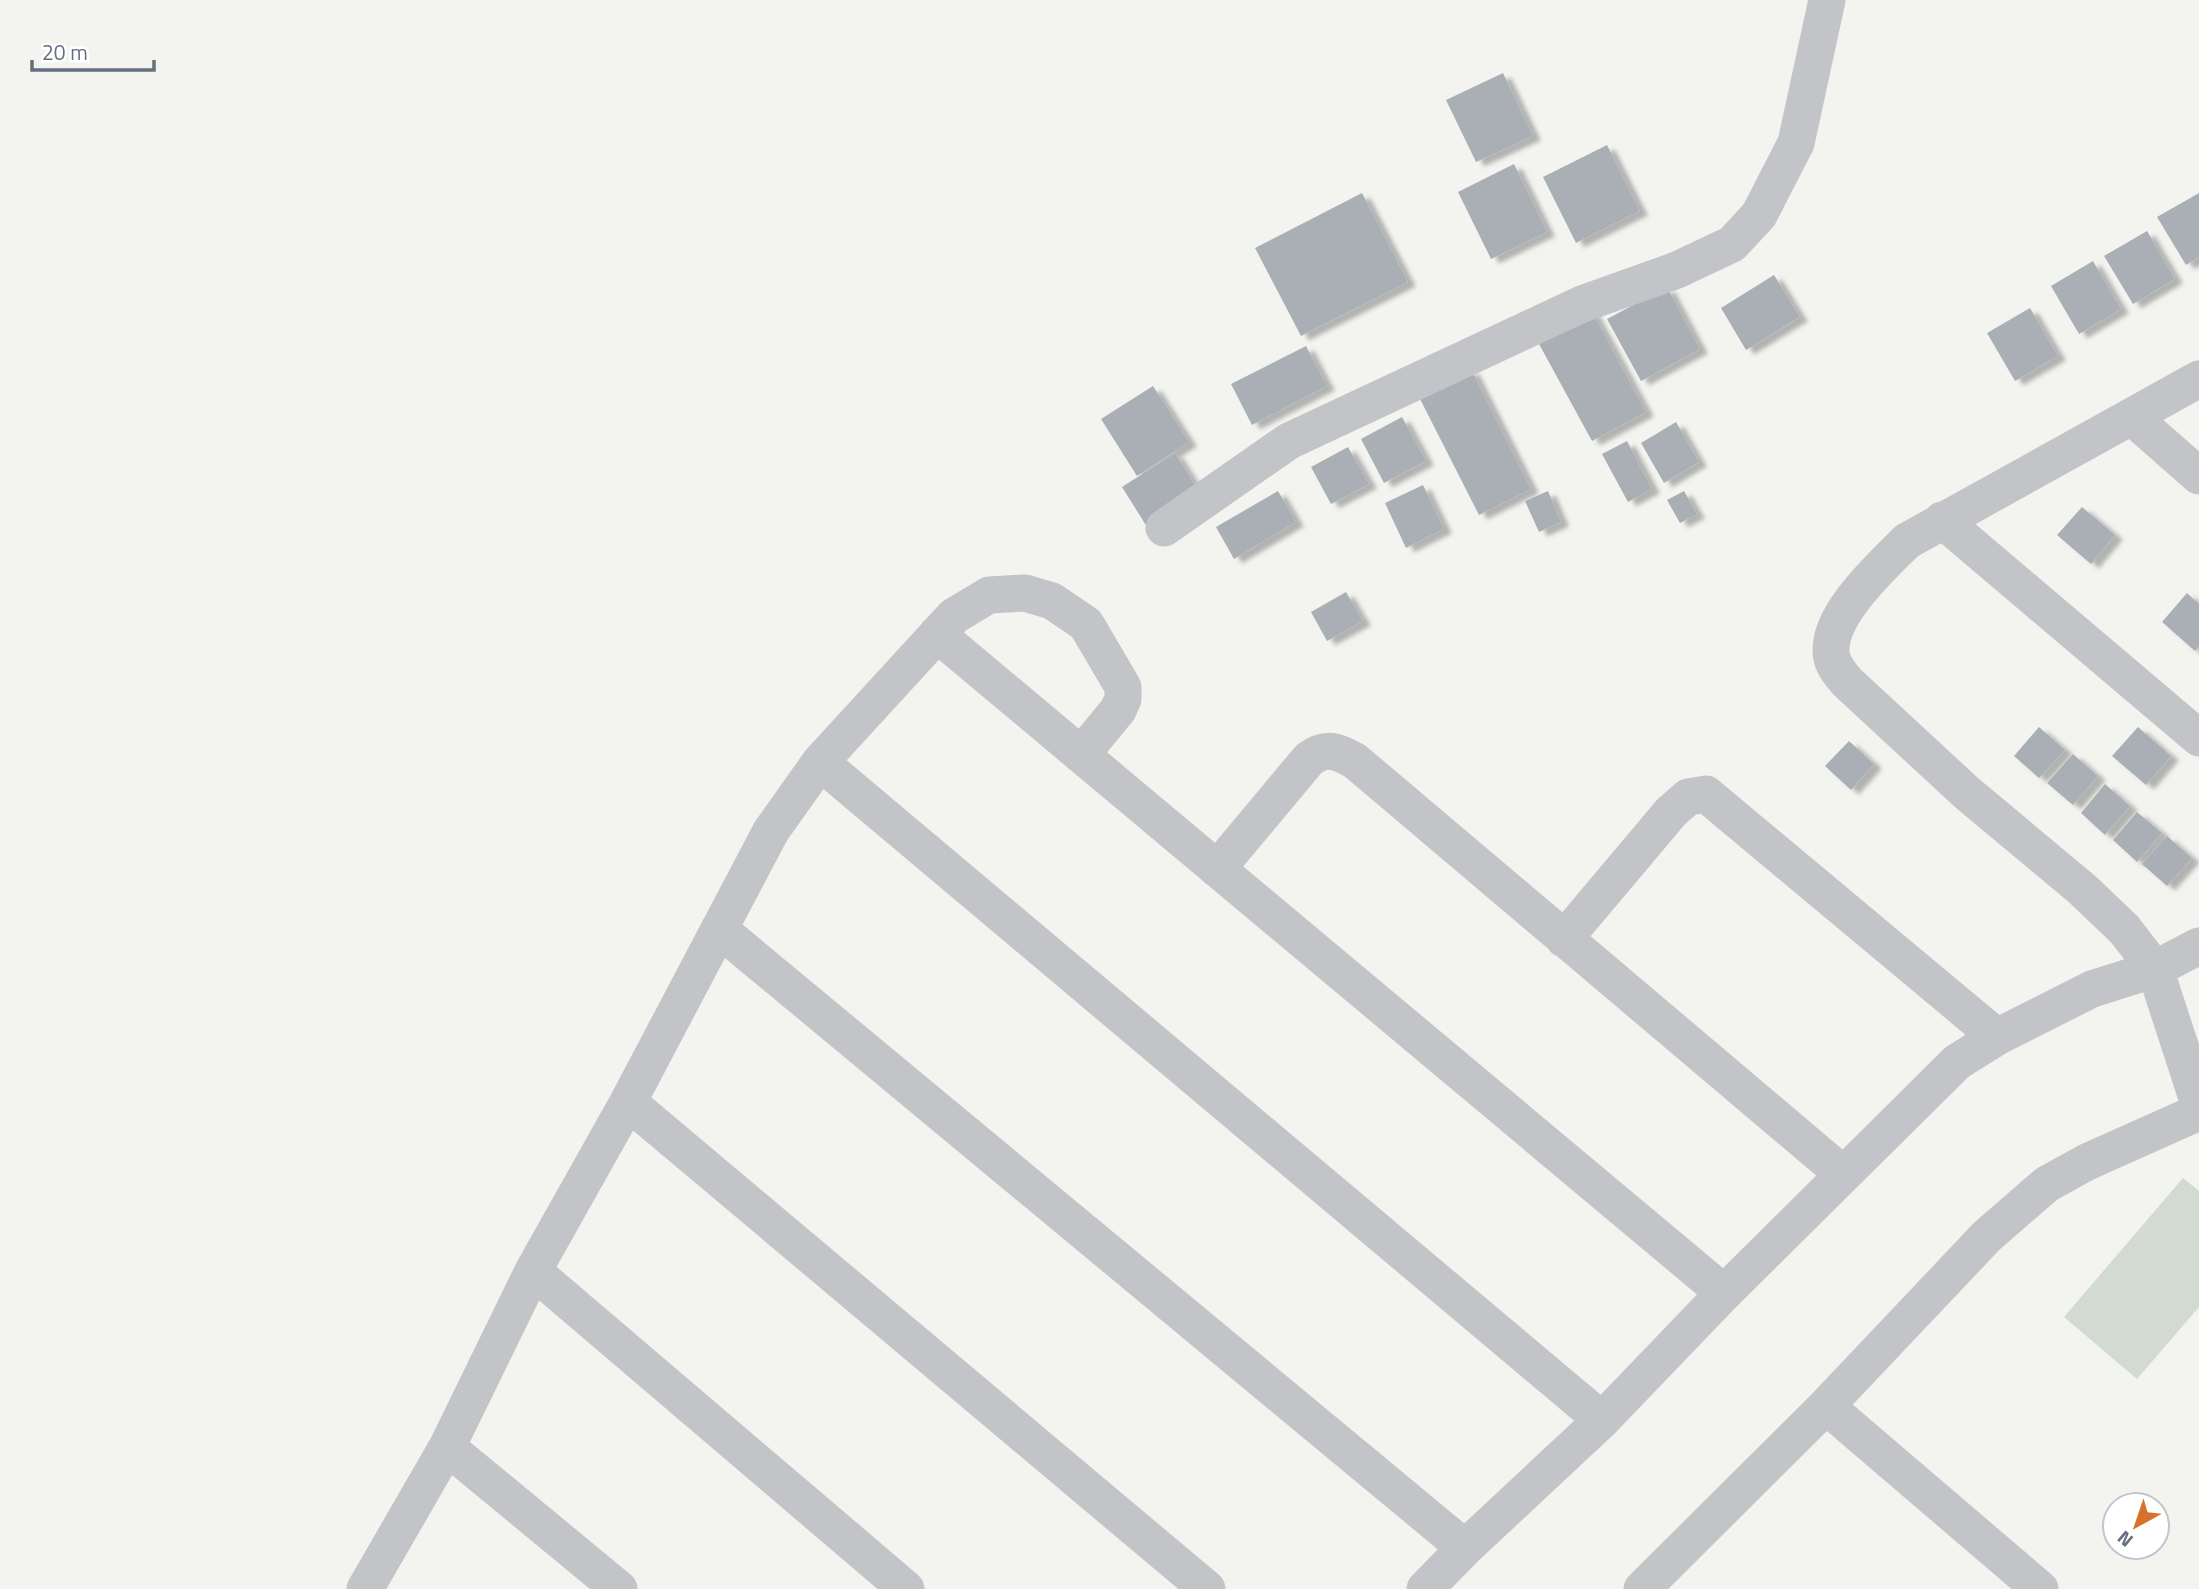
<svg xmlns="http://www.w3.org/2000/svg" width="2199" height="1589" font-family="'Titillium Web',sans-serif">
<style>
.green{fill:#d3dad1}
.building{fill:#aaafb6;filter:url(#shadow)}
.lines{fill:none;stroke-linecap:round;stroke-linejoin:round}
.street{stroke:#c2c4c8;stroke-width:37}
</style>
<defs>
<filter id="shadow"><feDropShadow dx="8" dy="4.5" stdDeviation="2" flood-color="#0004"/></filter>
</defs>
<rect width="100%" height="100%" fill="#f3f4f0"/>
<path class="green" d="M 2183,1178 L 2199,1191 L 2199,1307 L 2137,1379 L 2064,1317 Z"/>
<path class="building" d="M 1503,73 L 1533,136 L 1476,162 L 1446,100 Z
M 1607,145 L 1640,211 L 1576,243 L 1543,177 Z
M 1514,164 L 1547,232 L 1491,259 L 1458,192 Z
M 1362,193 L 1408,282 L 1301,336 L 1255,248 Z
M 2199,193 L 2199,257 L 2186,265 L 2157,217 Z
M 2147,231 L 2175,279 L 2133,304 L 2104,256 Z
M 2093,261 L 2121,309 L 2079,334 L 2051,286 Z
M 1774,275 L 1800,317 L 1746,350 L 1721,308 Z
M 1667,287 L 1700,349 L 1641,381 L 1607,319 Z
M 1588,304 L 1646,412 L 1592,441 L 1533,333 Z
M 2030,308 L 2058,356 L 2015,381 L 1987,333 Z
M 1306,346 L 1327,386 L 1252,425 L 1231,384 Z
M 1471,369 L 1531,489 L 1479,515 L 1418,395 Z
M 1153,386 L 1189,442 L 1137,476 L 1101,419 Z
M 1402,417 L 1426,461 L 1384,483 L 1361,439 Z
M 1676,422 L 1699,462 L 1664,483 L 1641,443 Z
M 1627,441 L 1652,489 L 1628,502 L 1602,454 Z
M 1348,447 L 1369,484 L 1331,504 L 1311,467 Z
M 1175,453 L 1202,496 L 1149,530 L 1122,487 Z
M 1423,485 L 1444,529 L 1406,548 L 1385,503 Z
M 1278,491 L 1296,522 L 1234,559 L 1216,527 Z
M 1548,491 L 1561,522 L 1539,532 L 1525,501 Z
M 1684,491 L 1697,514 L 1680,523 L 1667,500 Z
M 2082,507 L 2115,535 L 2091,564 L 2057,535 Z
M 1346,592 L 1363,621 L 1327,641 L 1311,612 Z
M 2187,593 L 2199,604 L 2199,646 L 2195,651 L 2162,622 Z
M 2039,727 L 2065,750 L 2039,778 L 2014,756 Z
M 2138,727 L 2171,756 L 2146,785 L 2112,756 Z
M 1849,741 L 1874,764 L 1851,790 L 1825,766 Z
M 2073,754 L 2098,776 L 2073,805 L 2047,783 Z
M 2105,784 L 2130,806 L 2105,835 L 2081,813 Z
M 2137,812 L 2162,833 L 2137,862 L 2113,840 Z
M 2167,836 L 2192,858 L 2167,886 L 2142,864 Z"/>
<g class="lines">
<path class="street" d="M 2199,379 L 1907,541 C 1881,567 1823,619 1832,658 C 1834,667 1841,675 1847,682 L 1967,793 L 2082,889 L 2124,929 L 2155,969 L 2199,1104
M 2133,418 L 2199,476
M 1942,520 L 2199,738
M 1164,528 L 1289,441 L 1582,304 L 1677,270 L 1732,244 L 1759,215 L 1796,143 L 1827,0
M 937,634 L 1724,1293
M 820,762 L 1602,1420
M 1217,869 L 1309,759 C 1327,746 1337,751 1355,761 L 1843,1174
M 719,929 L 1465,1548
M 1564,939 L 1671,812 L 1688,797 L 1706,794 L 1997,1037
M 628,1102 L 1207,1589
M 533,1271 L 906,1589
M 1826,1406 L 2040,1589
M 447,1447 L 619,1589
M 365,1589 L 447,1447 L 533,1271 L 628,1102 L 771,831 L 820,762 L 954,616 L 989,595 L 1025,593 L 1052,601 L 1086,624 L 1123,687 L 1123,699 L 1118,710 L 1081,755
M 1425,1589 L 1465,1548 L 1602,1420 L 1724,1293 L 1957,1062 L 1997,1037 L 2092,989 L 2155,969 L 2199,946
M 1642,1589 L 1826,1406 L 1987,1236 L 2047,1184 L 2087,1162 L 2199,1112"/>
</g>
<g transform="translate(2136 1526) rotate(220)"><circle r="33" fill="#ffffff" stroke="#c1c5cc" stroke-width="2"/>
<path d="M0-5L12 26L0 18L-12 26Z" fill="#d7712c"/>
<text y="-10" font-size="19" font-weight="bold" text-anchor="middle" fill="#646f7f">N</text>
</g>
<path d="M32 60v10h122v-10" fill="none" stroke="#646f7f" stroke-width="3.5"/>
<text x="42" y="60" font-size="21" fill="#646f7f" stroke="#ffffff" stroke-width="5" paint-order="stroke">20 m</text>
</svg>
